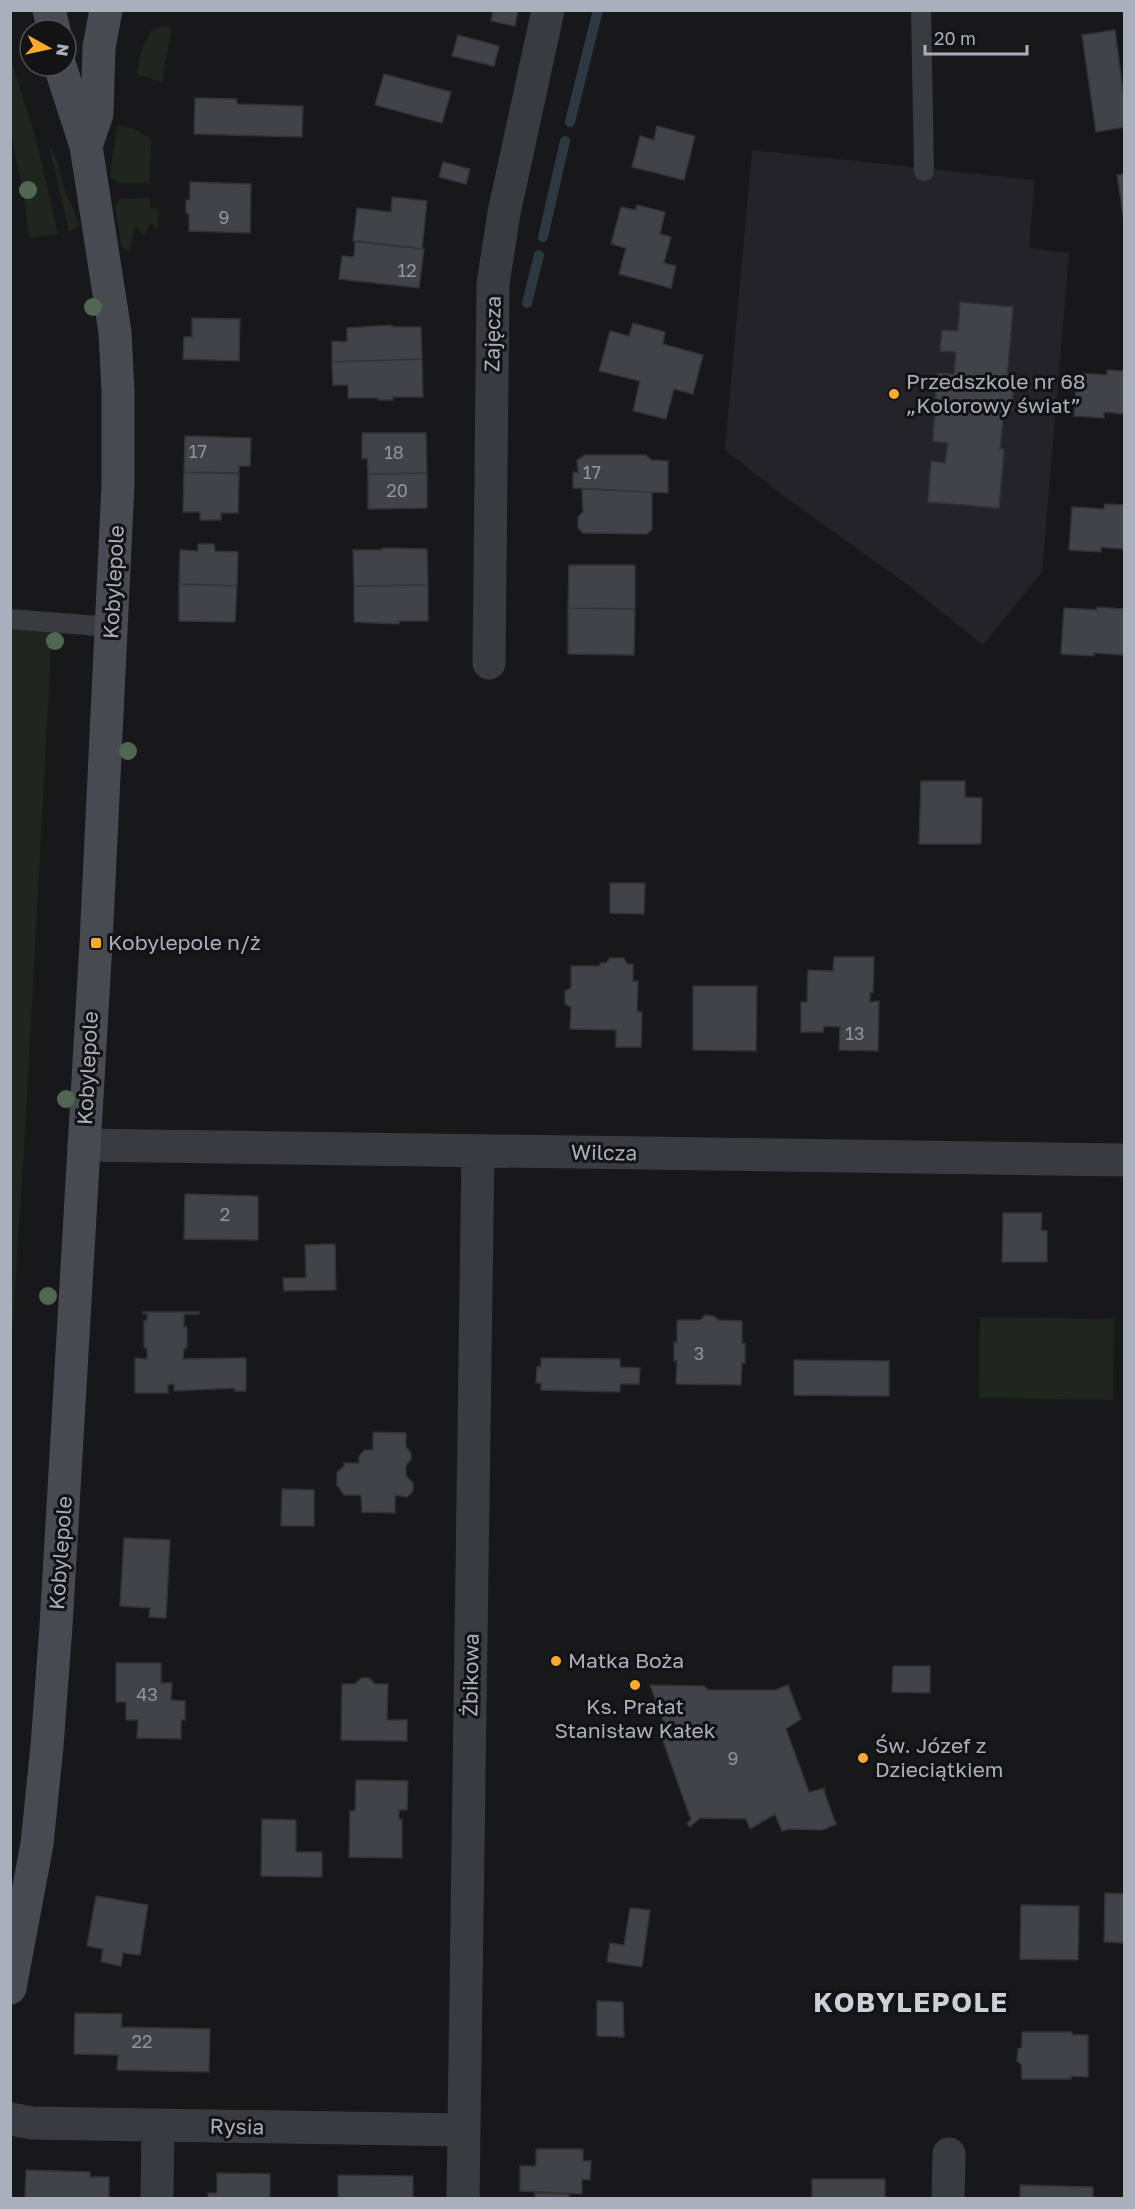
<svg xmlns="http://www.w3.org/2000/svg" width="1135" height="2209" font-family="'Golos Text',sans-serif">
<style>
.built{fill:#242428}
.green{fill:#1e261e}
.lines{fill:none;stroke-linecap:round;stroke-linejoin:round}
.stream{stroke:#2d3940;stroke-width:10}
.building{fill:#424348;stroke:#323237;stroke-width:1.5}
.lane{stroke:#393b40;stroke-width:20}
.street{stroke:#393b40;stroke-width:33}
.secondary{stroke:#474a50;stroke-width:33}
.tree{fill:#516753}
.poi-dot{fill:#fca92f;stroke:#131316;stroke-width:2}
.labels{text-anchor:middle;stroke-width:6;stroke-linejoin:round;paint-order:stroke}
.number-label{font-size:18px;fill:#90959e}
.street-label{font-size:21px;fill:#aab0bb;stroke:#131316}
.poi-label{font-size:21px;fill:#aab0bb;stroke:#131316;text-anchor:start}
.district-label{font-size:27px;font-weight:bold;letter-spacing:1.5px;fill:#cbcfd7;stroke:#131316}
</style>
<rect width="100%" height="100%" fill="#18181b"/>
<path class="built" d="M 752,150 L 1035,180 L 1029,248 L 1069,253 L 1042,572 L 983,645 L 912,588 L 789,500 L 725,450 Z"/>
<path class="green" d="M 162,26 L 172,27 L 164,69 L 163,83 L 137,74 L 141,51 L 151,31 Z
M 10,56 L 37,143 L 58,234 L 29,238 L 25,204 L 11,132 Z
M 117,125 L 132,128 L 151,139 L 150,183 L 118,183 L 110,176 Z
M 48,141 L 58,164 L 65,191 L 80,225 L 69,232 Z
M 150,198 L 150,208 L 159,209 L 158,230 L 151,223 L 144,235 L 135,226 L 130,252 L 122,248 L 115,206 L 120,199 Z
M 11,628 L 52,631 L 25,1133 L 11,1353 Z
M 980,1317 L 1114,1319 L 1113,1400 L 979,1398 Z"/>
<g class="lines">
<path class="stream" d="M 570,122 L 598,10
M 543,237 L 565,141
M 527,303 L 539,255"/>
</g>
<path class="building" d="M 493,10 L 518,10 L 515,26 L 491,21 Z
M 1115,30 L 1124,99 L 1124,127 L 1096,132 L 1082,35 Z
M 458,35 L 499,46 L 494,66 L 452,56 Z
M 384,74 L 451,92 L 442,123 L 375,105 Z
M 195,98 L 237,99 L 237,104 L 303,106 L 302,137 L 194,134 Z
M 657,126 L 695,136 L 684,180 L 632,167 L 640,136 L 654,140 Z
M 443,162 L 470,169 L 466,184 L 439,177 Z
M 1124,174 L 1124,221 L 1117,175 Z
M 190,182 L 251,184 L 250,233 L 189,231 L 189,214 L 186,213 L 186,200 L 190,200 Z
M 392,197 L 427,201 L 422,249 L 353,241 L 357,208 L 391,212 Z
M 637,205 L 665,212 L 660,234 L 671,237 L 664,263 L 676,266 L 671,288 L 619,274 L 626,248 L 611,244 L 621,207 L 636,210 Z
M 355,241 L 424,249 L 419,288 L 339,279 L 342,256 L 354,257 Z
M 960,302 L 1013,307 L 1007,378 L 1014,379 L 1012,410 L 1004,410 L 1000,449 L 1004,449 L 999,508 L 928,502 L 931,461 L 945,463 L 948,443 L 933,441 L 937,373 L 954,374 L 956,352 L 940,351 L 942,330 L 958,331 Z
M 192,318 L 240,319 L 239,361 L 183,359 L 184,337 L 192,337 Z
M 633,323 L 665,332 L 663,344 L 703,355 L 693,394 L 674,389 L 666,419 L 633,411 L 640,381 L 599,371 L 610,331 L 629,336 Z
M 392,325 L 392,327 L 421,327 L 422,359 L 332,362 L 332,341 L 347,342 L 347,328 Z
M 422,359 L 423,397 L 393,397 L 393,400 L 378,400 L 378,398 L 348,398 L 348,385 L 333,385 L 332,362 Z
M 1107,370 L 1124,371 L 1124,414 L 1104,412 L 1104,418 L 1074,416 L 1077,373 L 1107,375 Z
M 362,433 L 426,433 L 427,473 L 368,474 L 367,458 L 362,459 Z
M 185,436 L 251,438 L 250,466 L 239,466 L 239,473 L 184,472 Z
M 585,455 L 646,455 L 651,460 L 668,461 L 668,493 L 573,488 L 573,472 L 578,473 L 577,460 Z
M 184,472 L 239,474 L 238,513 L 221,513 L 221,520 L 200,520 L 200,512 L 183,512 Z
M 427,473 L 427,508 L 368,509 L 368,474 Z
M 582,489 L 652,492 L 652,529 L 647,534 L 583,533 L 578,528 L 578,517 L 583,512 Z
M 1105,504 L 1124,505 L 1124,549 L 1101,547 L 1101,552 L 1069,550 L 1072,507 L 1104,509 Z
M 198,544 L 214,544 L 215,551 L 238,552 L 237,586 L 179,584 L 180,550 L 198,551 Z
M 382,548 L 427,549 L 428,585 L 354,586 L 353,550 L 382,550 Z
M 569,565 L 635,565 L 635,609 L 568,608 Z
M 179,584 L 237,586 L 235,622 L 179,621 Z
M 428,585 L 428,621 L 399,621 L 399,624 L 354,622 L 354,586 Z
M 1097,607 L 1124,609 L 1124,655 L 1094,653 L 1094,656 L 1061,654 L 1064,608 L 1097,610 Z
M 568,608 L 635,609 L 634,655 L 568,654 Z
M 921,781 L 965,781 L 965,797 L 982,798 L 981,844 L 919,844 Z
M 610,883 L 645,883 L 644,914 L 610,913 Z
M 834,957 L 874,957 L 873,993 L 870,993 L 870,1002 L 879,1001 L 878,1051 L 839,1050 L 840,1027 L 824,1026 L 823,1032 L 801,1032 L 801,1002 L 807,1002 L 808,970 L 833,971 Z
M 610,958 L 624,958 L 627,964 L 633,964 L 633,981 L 638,981 L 637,1011 L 642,1012 L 641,1047 L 616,1047 L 616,1030 L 570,1029 L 571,1007 L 565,1004 L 565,991 L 571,988 L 571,966 L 600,966 L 600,963 L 606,963 Z
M 693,986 L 757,986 L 756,1051 L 693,1050 Z
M 185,1194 L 258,1196 L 258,1240 L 184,1239 Z
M 1003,1213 L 1042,1213 L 1041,1230 L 1047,1231 L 1047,1262 L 1002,1262 Z
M 335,1244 L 336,1290 L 284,1291 L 283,1278 L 306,1278 L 305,1245 Z
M 143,1312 L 199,1312 L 199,1314 L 184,1314 L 184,1327 L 187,1327 L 187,1348 L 184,1348 L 183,1359 L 246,1358 L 246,1391 L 234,1391 L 235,1388 L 174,1391 L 174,1384 L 168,1385 L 168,1393 L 135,1393 L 135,1358 L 147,1359 L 147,1348 L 144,1348 L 144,1320 L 147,1321 L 147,1314 L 143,1314 Z
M 705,1315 L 713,1316 L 719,1320 L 742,1321 L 742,1343 L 745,1343 L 745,1363 L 742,1363 L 741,1385 L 676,1384 L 677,1361 L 674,1361 L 674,1342 L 677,1343 L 677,1320 L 700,1320 Z
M 541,1358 L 620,1359 L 620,1367 L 640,1368 L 639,1384 L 620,1384 L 620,1392 L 541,1390 L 541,1383 L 536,1383 L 537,1367 L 541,1366 Z
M 794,1360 L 889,1361 L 889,1396 L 794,1395 Z
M 373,1432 L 406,1433 L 406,1447 L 411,1453 L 411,1460 L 406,1465 L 406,1476 L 413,1483 L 413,1491 L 407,1497 L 395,1495 L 395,1513 L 362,1512 L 361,1495 L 344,1495 L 337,1485 L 337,1472 L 344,1466 L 344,1463 L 359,1463 L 359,1456 L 365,1450 L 373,1450 Z
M 282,1489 L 314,1490 L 314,1526 L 281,1526 Z
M 124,1538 L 170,1540 L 166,1618 L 149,1617 L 150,1608 L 120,1606 Z
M 116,1663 L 161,1663 L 161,1683 L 172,1683 L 171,1700 L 185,1701 L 185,1720 L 181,1720 L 181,1739 L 137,1738 L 138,1720 L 126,1720 L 126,1702 L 116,1702 Z
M 893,1666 L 930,1666 L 930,1693 L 892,1692 Z
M 361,1678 L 369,1678 L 375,1684 L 388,1684 L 387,1720 L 407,1720 L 407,1741 L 341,1740 L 342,1684 L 355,1684 Z
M 650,1685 L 704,1686 L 708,1690 L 775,1690 L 788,1685 L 801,1719 L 786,1729 L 809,1792 L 825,1788 L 824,1791 L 835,1822 L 837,1824 L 822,1830 L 789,1829 L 782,1831 L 775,1814 L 750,1829 L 746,1819 L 700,1818 L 690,1827 L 687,1823 L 691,1820 L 658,1727 L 664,1723 Z
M 356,1780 L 408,1781 L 407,1810 L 399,1810 L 399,1819 L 402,1819 L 402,1858 L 349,1857 L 350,1811 L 355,1811 Z
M 262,1819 L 296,1820 L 296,1852 L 322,1852 L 322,1877 L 261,1876 Z
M 1105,1893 L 1124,1894 L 1124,1943 L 1104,1942 Z
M 96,1896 L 148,1905 L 140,1955 L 123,1953 L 121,1966 L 101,1962 L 103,1949 L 87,1946 Z
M 1021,1905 L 1079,1906 L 1078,1960 L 1020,1959 Z
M 630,1908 L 650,1910 L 642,1967 L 607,1962 L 610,1943 L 624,1945 Z
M 597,2001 L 623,2002 L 624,2037 L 597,2036 Z
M 75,2013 L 122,2014 L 121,2027 L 210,2029 L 209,2072 L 117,2070 L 118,2055 L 74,2054 Z
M 1022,2032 L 1072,2032 L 1072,2035 L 1088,2035 L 1088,2077 L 1071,2076 L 1071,2079 L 1022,2079 L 1021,2064 L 1017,2061 L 1018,2049 L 1022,2047 Z
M 536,2149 L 583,2149 L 583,2161 L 591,2161 L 590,2180 L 582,2179 L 582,2194 L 520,2191 L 520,2166 L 536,2166 Z
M 26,2170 L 90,2172 L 90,2177 L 109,2177 L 109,2198 L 25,2198 Z
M 217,2173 L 270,2174 L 270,2198 L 208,2198 L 208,2193 L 217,2193 Z
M 338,2175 L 413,2176 L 413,2198 L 338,2198 Z
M 812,2179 L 885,2179 L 885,2198 L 812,2198 Z
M 1020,2185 L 1093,2187 L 1093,2198 L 1020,2198 Z
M 535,2193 L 569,2194 L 569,2198 L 535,2198 Z"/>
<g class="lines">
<path class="lane" d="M 921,10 L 924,171
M 10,619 L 111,627"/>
<path class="street" d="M 489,663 L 493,284 L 504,213 L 548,10
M 84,1145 L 1124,1160
M 10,2119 L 32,2123 L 464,2130
M 157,2198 L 158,2125
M 463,2198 L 478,1151
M 948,2198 L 949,2154"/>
<path class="secondary" d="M 49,10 L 54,30
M 86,146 L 97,114 L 99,47 L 106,10
M 10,1988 L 37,1844 L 47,1746 L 56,1626 L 96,943 L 118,485 L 118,391 L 115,332 L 86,146 L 60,66"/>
</g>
<g class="tree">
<circle cx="28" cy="190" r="9"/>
<circle cx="93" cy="307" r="9"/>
<circle cx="55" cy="641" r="9"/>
<circle cx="128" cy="751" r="9"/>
<circle cx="66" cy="1099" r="9"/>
<circle cx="48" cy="1296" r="9"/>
</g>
<g class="poi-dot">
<circle cx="894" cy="394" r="6"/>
<rect x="90" y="937" width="12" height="12" rx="3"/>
<circle cx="556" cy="1661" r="6"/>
<circle cx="635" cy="1685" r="6"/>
<circle cx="863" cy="1758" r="6"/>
</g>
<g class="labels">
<g class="number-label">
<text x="224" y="224">9</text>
<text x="407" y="277">12</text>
<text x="198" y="458">17</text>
<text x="394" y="459">18</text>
<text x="592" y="479">17</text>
<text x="397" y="497">20</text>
<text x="855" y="1040">13</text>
<text x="225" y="1221">2</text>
<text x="699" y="1360">3</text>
<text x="147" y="1701">43</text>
<text x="733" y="1765">9</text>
<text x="142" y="2048">22</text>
</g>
<g class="street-label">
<text transform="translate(493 334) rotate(-89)" y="7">Zajęcza</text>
<text transform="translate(114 582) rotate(-87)" y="7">Kobylepole</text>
<text transform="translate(88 1068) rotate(-87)" y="7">Kobylepole</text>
<text transform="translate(604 1153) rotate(1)" y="7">Wilcza</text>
<text transform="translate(61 1553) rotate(-86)" y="7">Kobylepole</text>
<text transform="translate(471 1675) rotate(-89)" y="7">Żbikowa</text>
<text transform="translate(237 2127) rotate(1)" y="7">Rysia</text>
</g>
<g class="poi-label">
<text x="906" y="389">Przedszkole nr 68<tspan x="906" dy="24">„Kolorowy świat”</tspan></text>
<text x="108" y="950">Kobylepole n/ż</text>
<text x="568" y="1668">Matka Boża</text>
<text x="635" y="1714" text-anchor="middle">Ks. Prałat<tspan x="635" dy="24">Stanisław Kałek</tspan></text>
<text x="875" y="1753">Św. Józef z<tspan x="875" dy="24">Dzieciątkiem</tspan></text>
</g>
<g class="district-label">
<text x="911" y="2012">KOBYLEPOLE</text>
</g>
</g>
<rect width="1135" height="2209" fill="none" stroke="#aab0bb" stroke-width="24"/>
<g transform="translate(48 48) rotate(98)"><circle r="28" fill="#131316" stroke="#4f5258" stroke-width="1.5"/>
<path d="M0-4.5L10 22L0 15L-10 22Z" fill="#fca92f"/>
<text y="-9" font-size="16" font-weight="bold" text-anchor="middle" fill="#aab0bb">N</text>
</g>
<path d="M925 45v9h102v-9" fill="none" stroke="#aab0bb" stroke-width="3"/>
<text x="934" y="45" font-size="18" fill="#aab0bb" stroke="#131316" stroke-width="4.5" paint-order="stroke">20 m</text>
</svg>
